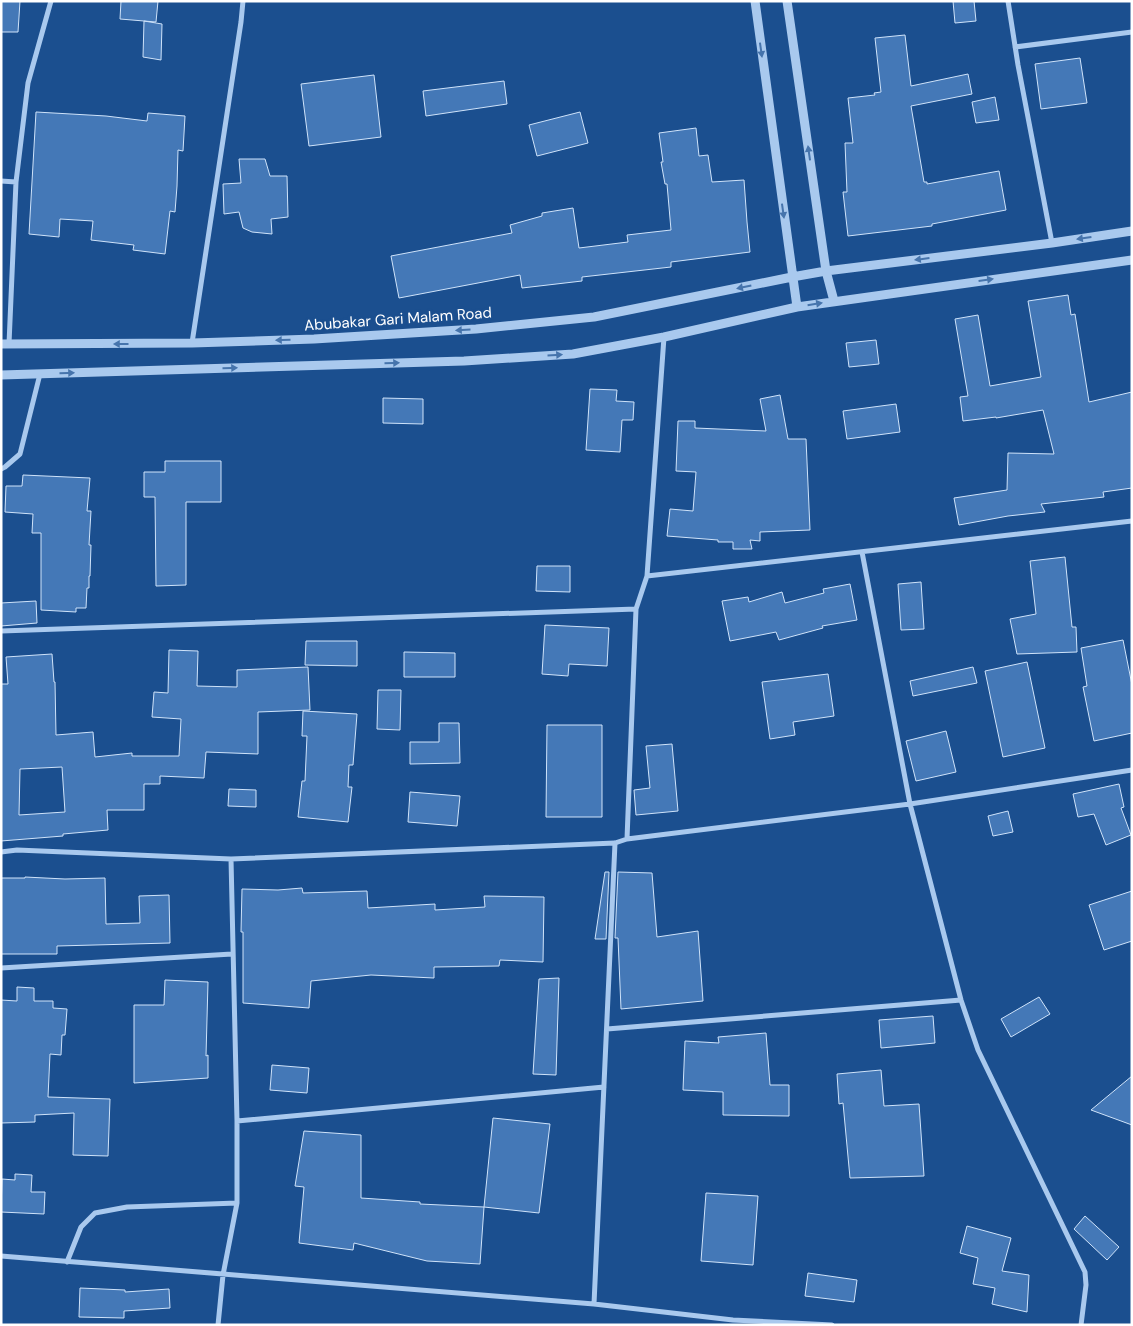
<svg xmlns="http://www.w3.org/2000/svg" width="1133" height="1326" font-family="'DM Sans',sans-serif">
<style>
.building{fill:#4478b7;stroke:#cfe3fa;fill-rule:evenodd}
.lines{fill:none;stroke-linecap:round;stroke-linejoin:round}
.minor{stroke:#a9c9ee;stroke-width:5}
.tertiary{stroke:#a9c9ee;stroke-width:9}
.oneway{fill:#4674ac}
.labels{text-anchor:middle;stroke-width:5;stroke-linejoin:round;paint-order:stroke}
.street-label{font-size:15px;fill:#fff;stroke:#1b4f8f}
</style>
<rect width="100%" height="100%" fill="#1b4f8f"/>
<path class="building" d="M 1,1 L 20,1 L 18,32 L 1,32 Z
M 121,1 L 158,1 L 156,22 L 120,19 Z
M 953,1 L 974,1 L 976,21 L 955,23 Z
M 144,21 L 162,24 L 161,60 L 143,57 Z
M 905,35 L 911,86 L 968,74 L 972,94 L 911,106 L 924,182 L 927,182 L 927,184 L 999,171 L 1006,210 L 932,224 L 932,226 L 848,236 L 843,192 L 847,192 L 845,143 L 853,143 L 848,98 L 875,95 L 874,93 L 881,92 L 875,38 Z
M 1080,58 L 1087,103 L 1041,109 L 1035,64 Z
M 374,75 L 381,137 L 309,146 L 301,84 Z
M 504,81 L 507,104 L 426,116 L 423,91 Z
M 995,97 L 999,120 L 976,123 L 972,102 Z
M 36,112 L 106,116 L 147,121 L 148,113 L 185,116 L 183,151 L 178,150 L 177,186 L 175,212 L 170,211 L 165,254 L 133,250 L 134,245 L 91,240 L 93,221 L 60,219 L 59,237 L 29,234 Z
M 580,112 L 588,143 L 537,156 L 529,125 Z
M 696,128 L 699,156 L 708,155 L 712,182 L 744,180 L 747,222 L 750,252 L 671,262 L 671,267 L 582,277 L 582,281 L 522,288 L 520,275 L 399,298 L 391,256 L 512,233 L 510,225 L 542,216 L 542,213 L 573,208 L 579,248 L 628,242 L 627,235 L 671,230 L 667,184 L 665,184 L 661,162 L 663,162 L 659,133 Z
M 239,159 L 265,159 L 270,176 L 287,176 L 288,217 L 271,219 L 272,234 L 252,232 L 243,228 L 239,212 L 224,214 L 223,184 L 241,183 Z
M 1068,295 L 1071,315 L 1075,314 L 1089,402 L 1132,392 L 1132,488 L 1103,492 L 1104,497 L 1041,504 L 1045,512 L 1008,516 L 959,525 L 954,498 L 1007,490 L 1008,453 L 1054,454 L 1043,410 L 996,418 L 996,417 L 963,421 L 960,397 L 968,396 L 955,319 L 978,315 L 990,386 L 1041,377 L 1028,301 Z
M 876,340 L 879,364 L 849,367 L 846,343 Z
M 590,389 L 617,390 L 616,401 L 634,402 L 633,420 L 622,420 L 620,452 L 586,450 Z
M 780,395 L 788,439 L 806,439 L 810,530 L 760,532 L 760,541 L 750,540 L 752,549 L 733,549 L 733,542 L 718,542 L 718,540 L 667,536 L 670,509 L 693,511 L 696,472 L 676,471 L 678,421 L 695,421 L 695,428 L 766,431 L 760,399 Z
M 383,398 L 423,399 L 423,424 L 383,423 Z
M 896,404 L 900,432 L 847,439 L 843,411 Z
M 165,461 L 221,461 L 221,502 L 186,502 L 186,585 L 156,586 L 155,497 L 144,497 L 144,472 L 165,472 Z
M 23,475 L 90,478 L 87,511 L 91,511 L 89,545 L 91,545 L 90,576 L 89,576 L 89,588 L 87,588 L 86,608 L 76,608 L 76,612 L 41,610 L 41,533 L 32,533 L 33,514 L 5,512 L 6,486 L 22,486 Z
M 1065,557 L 1072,627 L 1076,627 L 1077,652 L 1017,654 L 1010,619 L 1036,614 L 1030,561 Z
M 537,566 L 570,566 L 570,592 L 536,591 Z
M 921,582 L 924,629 L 901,630 L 898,584 Z
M 850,584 L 857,620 L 822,626 L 823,628 L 779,640 L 776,632 L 730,641 L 722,601 L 748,597 L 749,602 L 782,592 L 785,603 L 824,593 L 823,589 Z
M 36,601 L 37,623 L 1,626 L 1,603 Z
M 545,625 L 609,628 L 607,666 L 569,664 L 568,676 L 542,674 Z
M 1123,640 L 1132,685 L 1132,733 L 1094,741 L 1083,687 L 1087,686 L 1081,648 Z
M 306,641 L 357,641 L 357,666 L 305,665 Z
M 169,650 L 198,651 L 197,686 L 237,687 L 237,670 L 308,667 L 310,710 L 258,712 L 258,754 L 206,752 L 204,778 L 160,776 L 160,784 L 144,784 L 144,810 L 107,810 L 108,830 L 63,834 L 63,836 L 1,841 L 1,684 L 8,684 L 6,657 L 52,654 L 54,682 L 55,682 L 56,735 L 93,732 L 95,757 L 132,753 L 132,756 L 179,756 L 181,719 L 152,717 L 154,692 L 168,693 ZM 62,767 L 65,812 L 19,815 L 20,769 Z
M 404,652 L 455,653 L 455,677 L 404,677 Z
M 1027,662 L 1045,748 L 1003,757 L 985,671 Z
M 973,667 L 977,683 L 913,696 L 910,681 Z
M 828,674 L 834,716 L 793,722 L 795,735 L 770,739 L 762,682 Z
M 378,690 L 401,690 L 400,730 L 377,729 Z
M 303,711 L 357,714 L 353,765 L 349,765 L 348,787 L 352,787 L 348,822 L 298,817 L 302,781 L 305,781 L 307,736 L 302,736 Z
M 439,723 L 459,723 L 460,763 L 410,764 L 410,742 L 439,742 Z
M 547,725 L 602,725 L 602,817 L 546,817 Z
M 946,731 L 956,772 L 916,781 L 906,741 Z
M 672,744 L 678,811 L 636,815 L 634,790 L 650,788 L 646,746 Z
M 1119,784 L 1124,807 L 1121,808 L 1131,835 L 1106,845 L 1094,814 L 1078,817 L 1073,794 Z
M 229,789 L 256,790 L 256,807 L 228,806 Z
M 410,792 L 460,796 L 457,826 L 408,822 Z
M 1008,811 L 1013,832 L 993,836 L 988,816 Z
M 605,872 L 609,872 L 606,939 L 595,939 Z
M 618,872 L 652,873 L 657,937 L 698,931 L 703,1001 L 621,1009 L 618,938 L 615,938 Z
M 25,877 L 65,879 L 105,878 L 106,924 L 140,923 L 139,896 L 169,895 L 170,943 L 57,946 L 57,954 L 1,954 L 1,878 L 25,878 Z
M 302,888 L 303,893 L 367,891 L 368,908 L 435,904 L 435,910 L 485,907 L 484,896 L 544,897 L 543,962 L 500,960 L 499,966 L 434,967 L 434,978 L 371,975 L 311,981 L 309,1008 L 243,1003 L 243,932 L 241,932 L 242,889 L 278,890 Z
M 1132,891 L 1132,941 L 1104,950 L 1089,905 Z
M 559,978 L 556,1075 L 533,1074 L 539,979 Z
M 165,980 L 208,982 L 206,1056 L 208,1055 L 208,1078 L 134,1083 L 134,1005 L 164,1005 Z
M 17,987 L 34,988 L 34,1001 L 53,1001 L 53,1008 L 67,1009 L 65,1035 L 62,1035 L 61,1055 L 50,1054 L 48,1097 L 110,1099 L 108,1156 L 73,1155 L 74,1113 L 35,1115 L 35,1122 L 1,1123 L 1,1000 L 17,1001 Z
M 1039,997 L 1050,1014 L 1011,1037 L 1001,1019 Z
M 933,1016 L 935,1043 L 881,1048 L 879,1020 Z
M 766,1033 L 770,1085 L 789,1085 L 789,1116 L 723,1115 L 723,1092 L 683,1090 L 685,1041 L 719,1043 L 718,1037 Z
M 272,1065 L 309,1068 L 307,1093 L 270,1090 Z
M 881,1070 L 884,1106 L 919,1104 L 924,1176 L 850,1178 L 843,1103 L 839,1104 L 837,1074 Z
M 1132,1076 L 1132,1125 L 1091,1110 Z
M 493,1118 L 550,1124 L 539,1213 L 484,1207 Z
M 304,1131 L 361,1135 L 361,1198 L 420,1202 L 420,1204 L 484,1207 L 480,1264 L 427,1261 L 354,1243 L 353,1250 L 299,1243 L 304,1187 L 295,1186 Z
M 15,1174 L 32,1175 L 31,1192 L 45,1192 L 44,1214 L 1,1212 L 2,1179 L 15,1180 Z
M 706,1193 L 758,1196 L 753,1265 L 701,1261 Z
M 1085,1216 L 1119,1247 L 1107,1260 L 1074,1229 Z
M 967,1226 L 1011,1238 L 1002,1271 L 1029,1275 L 1027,1312 L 992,1304 L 995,1288 L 973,1284 L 978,1258 L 960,1253 Z
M 808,1273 L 857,1280 L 854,1302 L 805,1296 Z
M 80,1288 L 125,1290 L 125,1292 L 169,1289 L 170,1308 L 124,1311 L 124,1318 L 79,1317 Z"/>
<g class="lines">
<path class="minor" d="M 1008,1 L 1018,65 L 1052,243
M 1015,47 L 1132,32
M 1,181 L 16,182
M 192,343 L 241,22 L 243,1
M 9,344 L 16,182 L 28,83 L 51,1
M 1,469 L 5,467 L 20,454 L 40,374
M 862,552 L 910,804 L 961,1000 L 978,1050 L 1085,1272 L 1086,1285 L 1081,1325
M 647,576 L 1132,521
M 1,631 L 636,609
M 627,839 L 636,609 L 647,576 L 664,337
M 1,852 L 17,850 L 231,859 L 615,843 L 627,839 L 910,804 L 1132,770
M 1,968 L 232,954
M 607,1029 L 961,1000
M 237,1121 L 604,1087
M 1,1256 L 594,1304 L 733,1320 L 832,1325
M 67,1262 L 81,1227 L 95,1213 L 127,1207 L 237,1203
M 594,1304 L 615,843
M 218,1325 L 223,1275 L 237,1203 L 237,1121 L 231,859"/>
<path class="tertiary" d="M 755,1 L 797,307
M 787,1 L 826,271 L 834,301
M 1,344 L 192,343 L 314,339 L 476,329 L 594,317 L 792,277 L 826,271 L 1052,243 L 1132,231
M 1,375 L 464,361 L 573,354 L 664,337 L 797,307 L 1132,260"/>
</g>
<defs><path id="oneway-solid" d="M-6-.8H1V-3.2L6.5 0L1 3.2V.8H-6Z" transform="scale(1.25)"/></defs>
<g class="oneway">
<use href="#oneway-solid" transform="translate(761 50) rotate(82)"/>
<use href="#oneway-solid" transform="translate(809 153) rotate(-98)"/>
<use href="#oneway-solid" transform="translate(783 211) rotate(82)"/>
<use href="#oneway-solid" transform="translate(1084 238) rotate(172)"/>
<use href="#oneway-solid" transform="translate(922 259) rotate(173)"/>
<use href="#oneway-solid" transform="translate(986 280) rotate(-8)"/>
<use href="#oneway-solid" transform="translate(744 287) rotate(168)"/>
<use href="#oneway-solid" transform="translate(815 304) rotate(-9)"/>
<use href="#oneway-solid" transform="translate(463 330) rotate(177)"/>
<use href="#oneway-solid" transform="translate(283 340) rotate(178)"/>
<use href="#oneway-solid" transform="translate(121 344) rotate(180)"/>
<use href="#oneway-solid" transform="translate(555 355) rotate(-4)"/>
<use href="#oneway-solid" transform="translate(392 363) rotate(-2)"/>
<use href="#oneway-solid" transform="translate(230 368) rotate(-2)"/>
<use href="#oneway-solid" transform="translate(67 373) rotate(-2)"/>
</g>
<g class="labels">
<g class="street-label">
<text transform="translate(398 319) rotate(-4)" y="5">Abubakar Gari Malam Road</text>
</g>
</g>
<rect width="1133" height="1326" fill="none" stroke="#ffffff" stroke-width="5"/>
</svg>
